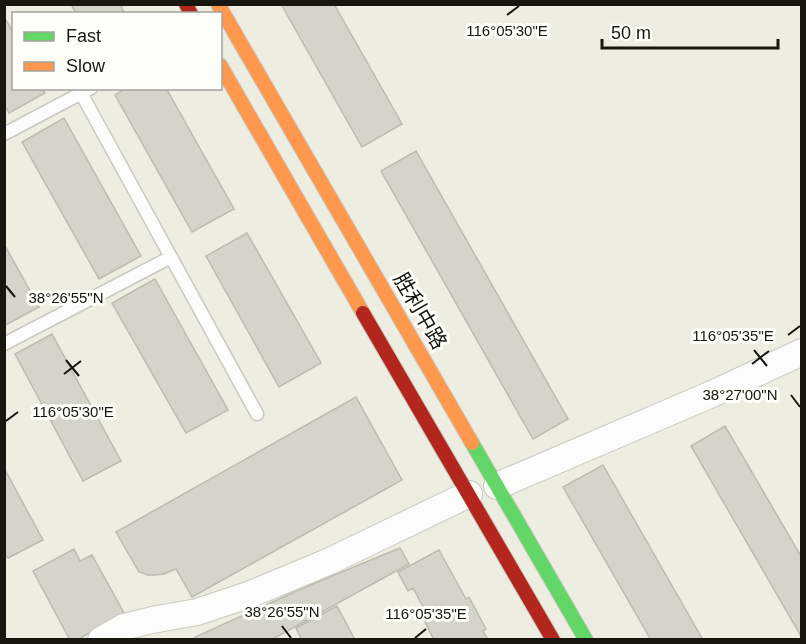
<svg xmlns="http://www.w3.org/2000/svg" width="806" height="644" font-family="Helvetica,'Noto Sans SC',sans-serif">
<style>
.building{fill:#d4d4ca;stroke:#bbbbb1;stroke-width:1.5}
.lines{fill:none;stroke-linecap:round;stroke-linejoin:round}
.lane-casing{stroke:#c9c9bf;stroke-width:15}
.street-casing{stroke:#c9c9bf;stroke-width:28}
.fast-casing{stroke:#c9c9bf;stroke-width:16}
.slow-casing{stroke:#c9c9bf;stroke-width:16}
.jam-casing{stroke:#c9c9bf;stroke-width:16}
.lane{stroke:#fcfcfa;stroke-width:12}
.street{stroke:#fcfcfa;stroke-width:26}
.fast{stroke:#63d668;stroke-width:14}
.slow{stroke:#ff974d;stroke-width:14}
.jam{stroke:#b3261e;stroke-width:14}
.ticks{fill:none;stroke:#17170f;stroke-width:2}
.labels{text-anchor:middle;stroke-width:6;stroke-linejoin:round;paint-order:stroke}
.street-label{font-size:21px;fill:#17170f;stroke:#fffffa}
.ticks-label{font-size:15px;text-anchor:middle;fill:#17170f;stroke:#fffffa;stroke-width:6;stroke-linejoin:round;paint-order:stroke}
</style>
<rect width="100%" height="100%" fill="#edede1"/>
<path class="building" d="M 71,4 L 120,4 L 125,14 L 76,14 Z
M 281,4 L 334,4 L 402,124 L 362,147 Z
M 4,17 L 14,34 L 14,88 L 42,88 L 45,93 L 9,113 L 4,104 Z
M 126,88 L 166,88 L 234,209 L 192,232 L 115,95 Z
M 64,118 L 141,256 L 99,279 L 22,142 Z
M 416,151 L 568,419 L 533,439 L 381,171 Z
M 247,233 L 321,363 L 279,387 L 206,256 Z
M 4,244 L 39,307 L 4,326 Z
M 155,279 L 228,410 L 186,433 L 112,303 Z
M 52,334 L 121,461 L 83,481 L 15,354 Z
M 356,397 L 402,480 L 192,597 L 176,569 L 164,574 L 155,575 L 148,575 L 139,572 L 116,532 Z
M 725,426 L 802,558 L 802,638 L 691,446 Z
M 603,465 L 703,640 L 651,640 L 563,487 Z
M 4,468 L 43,540 L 8,558 L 4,552 Z
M 400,548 L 409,564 L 271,640 L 197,640 L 195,637 L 308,586 Z
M 74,549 L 80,561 L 92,555 L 124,613 L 77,640 L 70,640 L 33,571 Z
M 439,550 L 466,599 L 469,597 L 486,629 L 483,631 L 488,640 L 434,640 L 424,620 L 429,618 L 413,588 L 408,591 L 398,572 Z
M 337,606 L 355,640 L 302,640 L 296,628 Z"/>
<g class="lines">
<g class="lane-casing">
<path id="lane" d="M 81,93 L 257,414
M 4,134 L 91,88
M 4,344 L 171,257"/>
</g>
<g class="street-casing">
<path id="street" d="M 497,486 L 712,394 L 802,352
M 101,640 L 124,627 L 152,620 L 197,612 L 251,594 L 330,561 L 469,494"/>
</g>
<g class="fast-casing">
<path id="fast" d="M 472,443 L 586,640"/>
</g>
<g class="slow-casing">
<path id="slow" d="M 218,4 L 472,443
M 220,65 L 363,313"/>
</g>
<g class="jam-casing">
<path id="jam" d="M 186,4 L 191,14
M 363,313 L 553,640"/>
</g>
<use href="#lane" class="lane"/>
<use href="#street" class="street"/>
<use href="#fast" class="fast"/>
<use href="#slow" class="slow"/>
<use href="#jam" class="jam"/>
</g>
<path class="ticks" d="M 507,15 L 519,6M 6,286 L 15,297M 788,335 L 800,326M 754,350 L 767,366M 66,360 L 79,376M 752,364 L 769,351M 64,374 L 81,361M 791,395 L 800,407M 6,421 L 18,412M 282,626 L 291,638M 415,638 L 426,629"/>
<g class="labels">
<g class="street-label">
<text transform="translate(420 311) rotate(60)" y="7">胜利中路</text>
</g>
</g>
<g class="ticks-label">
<text x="507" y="36">116°05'30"E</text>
<text x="66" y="303">38°26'55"N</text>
<text x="733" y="341">116°05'35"E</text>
<text x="740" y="400">38°27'00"N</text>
<text x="73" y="417">116°05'30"E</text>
<text x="282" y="617">38°26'55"N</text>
<text x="426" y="619">116°05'35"E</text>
</g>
<rect width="806" height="644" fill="none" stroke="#17170f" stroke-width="12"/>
<rect x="12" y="12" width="210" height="78" fill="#fffffa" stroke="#a2a29c" stroke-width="1.5"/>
<rect x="24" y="32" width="30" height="9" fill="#63d668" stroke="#a2a29c" stroke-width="1.5"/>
<text x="66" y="42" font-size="18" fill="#17170f">Fast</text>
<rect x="24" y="62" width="30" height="9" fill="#ff974d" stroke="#a2a29c" stroke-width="1.5"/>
<text x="66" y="72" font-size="18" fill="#17170f">Slow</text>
<path d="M602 39v9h176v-9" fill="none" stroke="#17170f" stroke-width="3"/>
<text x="611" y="39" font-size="18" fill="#17170f" stroke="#fffffa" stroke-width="4.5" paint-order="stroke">50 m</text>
</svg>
